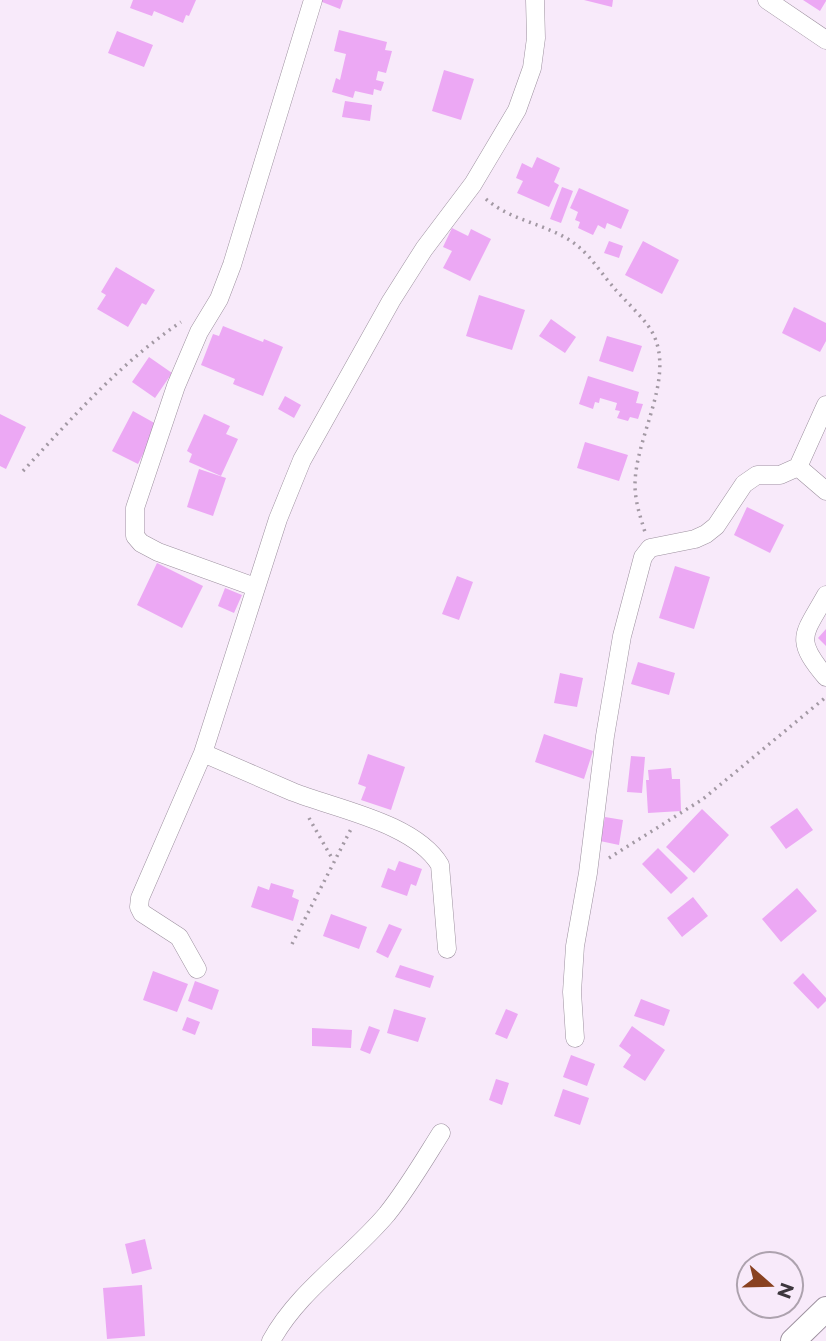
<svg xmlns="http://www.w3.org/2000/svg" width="826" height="1341" font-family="Montserrat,sans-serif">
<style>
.building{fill:#eca8f4}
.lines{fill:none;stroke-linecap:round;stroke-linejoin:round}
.street-casing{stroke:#9d919f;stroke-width:19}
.secondary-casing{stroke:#9d919f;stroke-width:26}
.path{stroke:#a399a4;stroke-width:3.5;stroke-dasharray:2 5;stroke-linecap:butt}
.street{stroke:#fff;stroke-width:18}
.secondary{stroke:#fff;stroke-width:24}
</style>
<rect width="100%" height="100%" fill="#f8eafa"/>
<path class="building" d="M 133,0 L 196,0 L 189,16 L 186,15 L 183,23 L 154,11 L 152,16 L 130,8 Z
M 317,0 L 343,0 L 340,9 Z
M 584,0 L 613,0 L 612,7 Z
M 803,0 L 826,0 L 826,1 L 820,11 Z
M 339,30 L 387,42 L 385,50 L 392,51 L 386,73 L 378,71 L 376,80 L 384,82 L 381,91 L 374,89 L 373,95 L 355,91 L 353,98 L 332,92 L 336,78 L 340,80 L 346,54 L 334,51 Z
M 117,31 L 153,45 L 144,67 L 108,53 Z
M 444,70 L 474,79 L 461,120 L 432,111 Z
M 345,101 L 372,105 L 370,121 L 342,117 Z
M 537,157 L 560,168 L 554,182 L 559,185 L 549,207 L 517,193 L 523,181 L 516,178 L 522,163 L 532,168 Z
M 562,187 L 573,191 L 561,223 L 550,219 Z
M 579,188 L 629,210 L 621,229 L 607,223 L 605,229 L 598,225 L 593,235 L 578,228 L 580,222 L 575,220 L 578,212 L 570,208 Z
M 452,228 L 468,236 L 471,229 L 491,239 L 470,281 L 443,268 L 452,251 L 443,247 Z
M 609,241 L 623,246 L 619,258 L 604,253 Z
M 643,241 L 679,260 L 662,294 L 625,275 Z
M 116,267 L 155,290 L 146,305 L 142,303 L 128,327 L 97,309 L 106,295 L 101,292 Z
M 479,295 L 525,310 L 512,350 L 466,336 Z
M 794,307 L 826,323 L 826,341 L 820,352 L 782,333 Z
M 551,319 L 576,337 L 565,353 L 539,336 Z
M 223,326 L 263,342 L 264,339 L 283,347 L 263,396 L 233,384 L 235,379 L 201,365 L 213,334 L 219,336 Z
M 607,336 L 642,346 L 633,372 L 599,361 Z
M 149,357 L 172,373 L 155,398 L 132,382 Z
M 588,376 L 639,392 L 636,403 L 643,404 L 638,419 L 630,417 L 628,421 L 617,418 L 620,411 L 615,410 L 617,403 L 600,398 L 599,403 L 595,402 L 593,409 L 579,404 Z
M 285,396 L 301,405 L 294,418 L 278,409 Z
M 133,411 L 158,425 L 138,464 L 112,451 Z
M 0,414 L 26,427 L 6,469 L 0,466 Z
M 204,414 L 230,426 L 226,434 L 238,439 L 221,476 L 189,462 L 192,454 L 187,451 Z
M 585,442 L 628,455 L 619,481 L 577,468 Z
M 199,469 L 226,478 L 213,516 L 187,507 Z
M 747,507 L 784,525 L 770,553 L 734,535 Z
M 157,563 L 203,586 L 182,628 L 137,605 Z
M 675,566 L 710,577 L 694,629 L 659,618 Z
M 457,576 L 473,582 L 459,620 L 442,614 Z
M 225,588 L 242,595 L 234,613 L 218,606 Z
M 826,629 L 826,646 L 818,638 Z
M 638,662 L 675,673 L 669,695 L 631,684 Z
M 560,673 L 583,678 L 577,707 L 554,703 Z
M 544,734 L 593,751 L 584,779 L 535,762 Z
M 368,754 L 405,767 L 391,810 L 361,800 L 366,787 L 358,784 Z
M 631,756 L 645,757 L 642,793 L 627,792 Z
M 671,768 L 672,779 L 680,779 L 681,811 L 648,813 L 646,780 L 649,780 L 648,770 Z
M 797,808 L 813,830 L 786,849 L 770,827 Z
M 702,809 L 729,835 L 694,873 L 666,847 Z
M 605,817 L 623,820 L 619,845 L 600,841 Z
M 658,848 L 688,878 L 671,894 L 642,864 Z
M 399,861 L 422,869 L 416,886 L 411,884 L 407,896 L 381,887 L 388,868 L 395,871 Z
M 271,883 L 294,890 L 292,897 L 299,900 L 293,921 L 251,907 L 258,886 L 269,890 Z
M 797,888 L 817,911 L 781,942 L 762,919 Z
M 693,897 L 708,916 L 682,937 L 667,918 Z
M 331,914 L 367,927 L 359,949 L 323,936 Z
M 389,924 L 402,929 L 388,958 L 376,952 Z
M 400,965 L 434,976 L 430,988 L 395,977 Z
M 153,971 L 188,984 L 177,1012 L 143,1000 Z
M 803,973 L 826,998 L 826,1001 L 818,1009 L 793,983 Z
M 195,981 L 219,990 L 212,1010 L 188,1001 Z
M 641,999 L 670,1010 L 664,1026 L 634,1016 Z
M 394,1009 L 426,1018 L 418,1042 L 387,1033 Z
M 506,1009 L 518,1014 L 507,1039 L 495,1034 Z
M 187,1017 L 200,1022 L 195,1035 L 182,1030 Z
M 369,1026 L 380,1030 L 370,1054 L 360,1050 Z
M 632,1026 L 665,1050 L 645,1081 L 623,1067 L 631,1055 L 619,1046 Z
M 312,1028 L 352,1030 L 351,1048 L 312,1046 Z
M 571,1055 L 595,1064 L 587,1086 L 563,1077 Z
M 496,1079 L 509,1083 L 502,1105 L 489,1100 Z
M 563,1089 L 589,1098 L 580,1125 L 554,1116 Z
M 145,1239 L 152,1269 L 132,1274 L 125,1244 Z
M 142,1285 L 145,1336 L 107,1339 L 103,1288 Z"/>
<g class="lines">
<g class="street-casing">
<path id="street" d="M 767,0 L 826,40
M 798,467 L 826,491
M 255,587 L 158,552 L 141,543 L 135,536 L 135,508 L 176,386 L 199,332 L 219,299 L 232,265 L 313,0
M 826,595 C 804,635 793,638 826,677
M 203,753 C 233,766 263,779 293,792 C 336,809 415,823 440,865 L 447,949
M 197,969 L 179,937 L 142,913 L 139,907 L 140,898 L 203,753 L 278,519 L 302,460 L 391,301 L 424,249 L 473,184 L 517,110 L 532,68 L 536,38 L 535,0
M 575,1038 L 572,992 L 575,946 L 588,873 L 605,736 L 622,636 L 643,557 L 650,548 L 695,539 L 706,534 L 716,526 L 744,484 L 757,475 L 780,475 L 798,467 L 826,405
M 271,1341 C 299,1290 350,1258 387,1214 C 407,1189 424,1160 441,1133"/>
</g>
<g class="secondary-casing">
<path id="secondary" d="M 793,1341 L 826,1309"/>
</g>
<path class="path" d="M 486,199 C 513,223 553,224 580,248 C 592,258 604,277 615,289 C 626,302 649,322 655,338 C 673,383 635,438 635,485 C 635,501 640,516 645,532
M 23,471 C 73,417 120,363 181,322
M 309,818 L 333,860
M 609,858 L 703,799 L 826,697
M 292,944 L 351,829"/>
<use href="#street" class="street"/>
<use href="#secondary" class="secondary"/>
</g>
<g transform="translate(770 1285) rotate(110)"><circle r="33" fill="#f8eafa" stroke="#ada2ae" stroke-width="2"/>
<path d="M0-5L12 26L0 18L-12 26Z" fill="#894120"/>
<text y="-10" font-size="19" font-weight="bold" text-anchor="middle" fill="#3d373d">N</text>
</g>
</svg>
